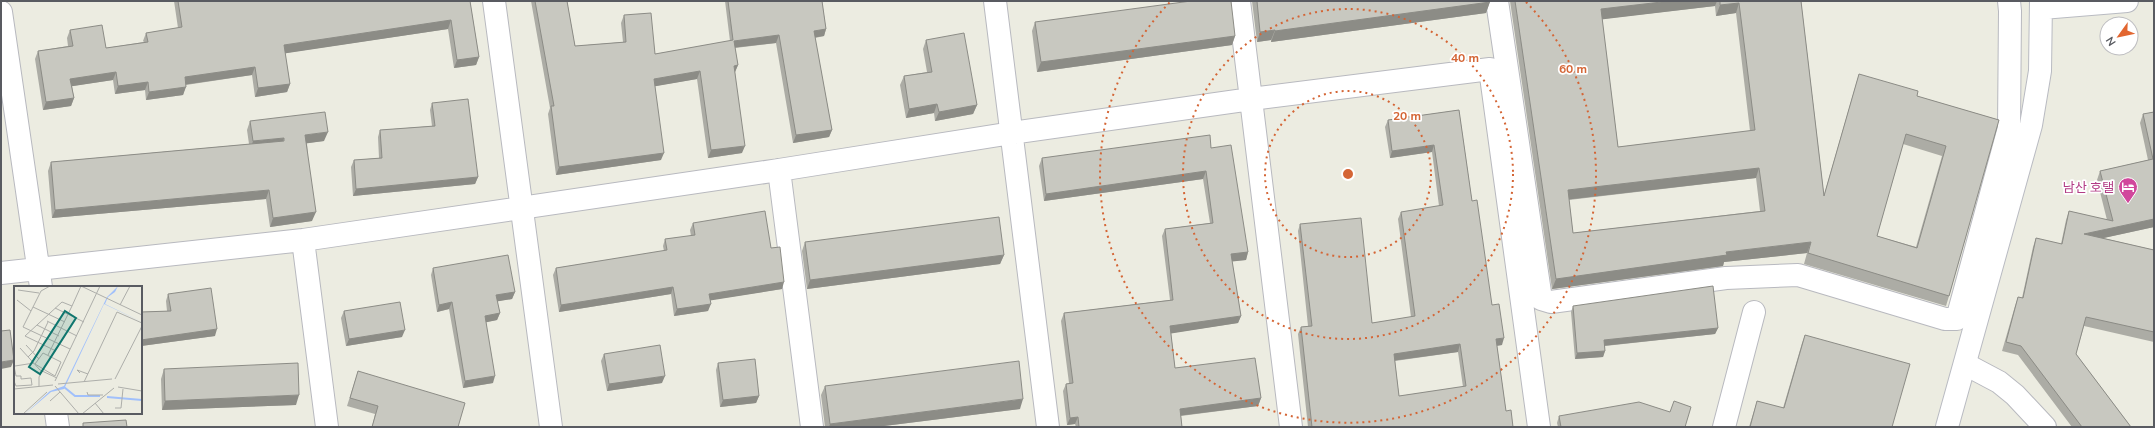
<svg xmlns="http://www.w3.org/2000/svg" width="2155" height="428" font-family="'Nunito Sans','Noto Sans KR',sans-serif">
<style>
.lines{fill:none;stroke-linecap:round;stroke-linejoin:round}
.street-casing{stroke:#b8b9bf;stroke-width:24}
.secondary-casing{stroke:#b9bbc2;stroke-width:24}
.street{stroke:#fff;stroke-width:22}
.secondary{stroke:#fff;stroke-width:22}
.wall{fill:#acaca5;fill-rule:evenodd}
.shaded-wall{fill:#8c8c86}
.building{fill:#c8c8c0;stroke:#8c8c86;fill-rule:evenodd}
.ring{fill:none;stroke:#d46535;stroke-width:2;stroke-dasharray:2 4}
.labels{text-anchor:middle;stroke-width:3.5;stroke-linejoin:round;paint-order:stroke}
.hotel-label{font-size:13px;fill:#b23c85;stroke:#fff;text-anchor:end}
.inset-river{fill:none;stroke:#a1c0fb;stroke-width:2}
.inset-road{fill:none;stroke:#adaeaa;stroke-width:1}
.view{fill:#0f766e;fill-opacity:0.15;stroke:#0f766e;stroke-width:2}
.inset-edge{fill:none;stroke:#595b61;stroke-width:2}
.centre{fill:#d46535;stroke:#fff;stroke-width:2}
.ring-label{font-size:12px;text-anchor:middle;font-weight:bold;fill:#d46535;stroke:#fff;stroke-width:3.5;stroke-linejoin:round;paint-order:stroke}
</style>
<rect width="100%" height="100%" fill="#ecece1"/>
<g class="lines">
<g class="street-casing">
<path id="street" d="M 494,1 L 551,427
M 995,1 L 1048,427
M 1239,1 L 1291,427
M 1497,1 L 1541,299 L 1551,302 L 1726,278 L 1798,275 L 1945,319 L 1957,319 L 2009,128 L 2010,11 L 2009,1
M 1,12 L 41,287
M 779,170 L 812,427
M 303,240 L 327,427
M 1,273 L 303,240 L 779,170 L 1012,133 L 1251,99 L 1490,69 L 1539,427
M 1965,364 L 1999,382 L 2015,395 L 2045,427
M 56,413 L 58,427
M 1724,427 L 1754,312"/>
</g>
<g class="secondary-casing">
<path id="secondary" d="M 2042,8 L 2127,1
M 1947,427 L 2031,125 L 2040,71 L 2041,1"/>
</g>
<use href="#street" class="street"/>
<use href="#secondary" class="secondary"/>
</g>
<path class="wall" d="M 174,1 L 470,1 L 479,57 L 476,65 L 454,68 L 448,29 L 285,53 L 290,84 L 287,92 L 255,97 L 252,75 L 186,85 L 183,95 L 146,100 L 145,90 L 115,94 L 113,80 L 72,86 L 74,98 L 71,106 L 43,110 L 35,59 L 38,51 L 68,46 L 67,38 L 70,30 L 106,48 L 144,42 L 143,41 L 146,33 L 178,28 Z
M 531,1 L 567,1 L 575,46 L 623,42 L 621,23 L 624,15 L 655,54 L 730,41 L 725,1 L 822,1 L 826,29 L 824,36 L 815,38 L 832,130 L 829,137 L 793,143 L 776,43 L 735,48 L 738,65 L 735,72 L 742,153 L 708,158 L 697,79 L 655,86 L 661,160 L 556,175 L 548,114 L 550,108 Z
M 1252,1 L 1490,1 L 1486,13 L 1271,42 L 1271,40 L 1257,42 Z
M 1510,1 L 1801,1 L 1824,195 L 1856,84 L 1859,74 L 1917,96 L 1999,120 L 1949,296 L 1946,306 L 1804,264 L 1807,253 L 1724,262 L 1723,266 L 1552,289 ZM 1715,6 L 1716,16 L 1736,13 L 1750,131 L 1618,147 L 1602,19 ZM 1903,144 L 1942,156 L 1916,247 L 1877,236 ZM 1756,178 L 1760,211 L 1573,233 L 1569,200 Z
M 1035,22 L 1235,36 L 1232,45 L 1037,72 L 1032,31 Z
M 926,40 L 977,105 L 973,114 L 935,121 L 934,113 L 906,118 L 900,85 L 904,76 L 927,72 L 923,49 Z
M 432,103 L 478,177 L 475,184 L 353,196 L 351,167 L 354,160 L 379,158 L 378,137 L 380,130 L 432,126 L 430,110 Z
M 1459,110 L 1472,201 L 1492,305 L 1502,345 L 1497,346 L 1506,411 L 1513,427 L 1308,427 L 1298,334 L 1301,327 L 1308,326 L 1298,231 L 1300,224 L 1372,323 L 1411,317 L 1398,219 L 1401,212 L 1439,206 L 1432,152 L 1390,158 L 1385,127 L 1388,120 ZM 1458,352 L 1463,387 L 1399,396 L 1395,361 Z
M 2154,112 L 2154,227 L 2103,238 L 2154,250 L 2154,342 L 2084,326 L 2076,354 L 2131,427 L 2072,427 L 2018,355 L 2002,351 L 2015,306 L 2018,297 L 2022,298 L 2033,247 L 2036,238 L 2061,244 L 2066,220 L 2069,211 L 2107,220 L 2097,180 L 2100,171 L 2148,160 L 2140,123 L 2143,114 Z
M 250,121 L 324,141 L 307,143 L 312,221 L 270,227 L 266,199 L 52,218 L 48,171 L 51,162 L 249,144 L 247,130 Z
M 1211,148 L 1248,252 L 1246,260 L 1232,261 L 1241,316 L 1238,323 L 1171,333 L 1175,368 L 1261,398 L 1258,406 L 1181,416 L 1182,427 L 1076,427 L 1075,424 L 1067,425 L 1063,391 L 1066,384 L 1069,383 L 1061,321 L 1064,313 L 1170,300 L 1162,236 L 1165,229 L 1210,223 L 1203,179 L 1044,201 L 1039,166 L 1042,158 Z
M 693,223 L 771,248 L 782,289 L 710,300 L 708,311 L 674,316 L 671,294 L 559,312 L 553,275 L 556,268 L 664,251 L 663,246 L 665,239 L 691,236 L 690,230 Z
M 805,242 L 1004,255 L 1000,264 L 807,289 L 802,251 Z
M 433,268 L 515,292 L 512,299 L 497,301 L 500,313 L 497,320 L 486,322 L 493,383 L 463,388 L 449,309 L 437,312 L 431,275 Z
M 168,294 L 215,336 L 141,346 L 141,312 L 167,311 L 166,301 Z
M 1573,306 L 1718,328 L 1715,334 L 1605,346 L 1605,351 L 1603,357 L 1575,359 L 1571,312 Z
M 344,311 L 402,337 L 346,346 L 341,318 Z
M 1805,335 L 1892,427 L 1749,427 L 1757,401 L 1783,408 L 1802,343 Z
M 604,354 L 662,383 L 607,391 L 601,361 Z
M 718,363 L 759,396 L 756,403 L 720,407 L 716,370 Z
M 164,369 L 296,405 L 162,410 L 161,379 Z
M 358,371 L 458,427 L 372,427 L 375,414 L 347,406 Z
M 825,386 L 1020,409 L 876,427 L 825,427 L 821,395 Z
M 1559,416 L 1685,427 L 1558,427 L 1557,423 Z"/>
<path class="shaded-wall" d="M 1670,1 L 1717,1 L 1715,6 L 1597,20 L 1601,9 Z
M 1490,2 L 1486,13 L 1271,42 L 1275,31 Z
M 1739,3 L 1736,13 L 1716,16 L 1720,5 Z
M 451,20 L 448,29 L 281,54 L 284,45 Z
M 826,29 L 824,36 L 811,38 L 814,31 Z
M 1275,30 L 1271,40 L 1257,42 L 1260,32 Z
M 779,35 L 776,43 L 731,48 L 734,41 Z
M 1235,36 L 1232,45 L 1037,72 L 1041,62 Z
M 479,57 L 476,65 L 454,68 L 457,60 Z
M 738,65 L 735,72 L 734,66 Z
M 255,67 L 252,75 L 182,85 L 185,77 Z
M 700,71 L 697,79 L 651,87 L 654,79 Z
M 116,72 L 113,80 L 67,87 L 70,79 Z
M 148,82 L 145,90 L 115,94 L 118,86 Z
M 290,84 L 287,92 L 255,97 L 258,88 Z
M 186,87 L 183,95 L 146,100 L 149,92 Z
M 74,98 L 71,106 L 43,110 L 46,102 Z
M 937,104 L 934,113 L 906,118 L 909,109 Z
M 977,105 L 973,114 L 935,121 L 939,112 Z
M 832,130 L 829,137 L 793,143 L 796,135 Z
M 328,132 L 324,141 L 302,144 L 305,135 Z
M 284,138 L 281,146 L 250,150 L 253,141 Z
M 1434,145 L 1432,152 L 1390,158 L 1392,151 Z
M 745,146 L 742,153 L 708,158 L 711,150 Z
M 664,153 L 661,160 L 556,175 L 559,167 Z
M 1759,168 L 1756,178 L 1564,200 L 1568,190 Z
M 1206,171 L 1203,179 L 1044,201 L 1046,194 Z
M 478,177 L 475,184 L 353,196 L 356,189 Z
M 269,190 L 266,199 L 52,218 L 55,210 Z
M 316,212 L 312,221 L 270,227 L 273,218 Z
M 2154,219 L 2154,227 L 2081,243 L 2084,234 Z
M 1811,242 L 1807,253 L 1724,262 L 1723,266 L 1552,289 L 1556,279 L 1726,252 Z
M 1248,252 L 1246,260 L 1228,262 L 1231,254 Z
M 1004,255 L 1000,264 L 807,289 L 810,280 Z
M 784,282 L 782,289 L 707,301 L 709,294 Z
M 673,287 L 671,294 L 559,312 L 561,305 Z
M 515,292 L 512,299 L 494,302 L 496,295 Z
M 452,302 L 449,309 L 437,312 L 439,305 Z
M 711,304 L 708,311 L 674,316 L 677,309 Z
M 500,313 L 497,320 L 483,323 L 485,316 Z
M 1241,316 L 1238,323 L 1168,334 L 1170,326 Z
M 1718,328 L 1715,334 L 1602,346 L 1604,340 Z
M 217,329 L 215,336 L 141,346 L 141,340 Z
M 405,330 L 402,337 L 346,346 L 349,339 Z
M 1504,338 L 1502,345 L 1493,346 L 1496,339 Z
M 1460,344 L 1458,352 L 1391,361 L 1394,354 Z
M 1605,351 L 1603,357 L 1575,359 L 1577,353 Z
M 14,360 L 11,367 L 1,369 L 1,362 Z
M 495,376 L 493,383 L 463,388 L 465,381 Z
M 665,376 L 662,383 L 607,391 L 609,384 Z
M 299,395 L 296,405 L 162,410 L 165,401 Z
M 759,396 L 756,403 L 720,407 L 723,400 Z
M 1261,398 L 1258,406 L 1177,416 L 1180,409 Z
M 1023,399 L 1020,409 L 876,427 L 829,427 L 830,424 Z
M 1078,417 L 1075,424 L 1067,425 L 1070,418 Z"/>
<path class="building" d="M 178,1 L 470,1 L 479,57 L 457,60 L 451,20 L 284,45 L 290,84 L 258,88 L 255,67 L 185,77 L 186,87 L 149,92 L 148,82 L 118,86 L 116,72 L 70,79 L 74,98 L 46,102 L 38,51 L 73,46 L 70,30 L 102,25 L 106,48 L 148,42 L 146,33 L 182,27 Z
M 535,1 L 567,1 L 575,46 L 626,42 L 624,15 L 651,13 L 655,54 L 733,40 L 728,1 L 822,1 L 826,29 L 814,31 L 832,130 L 796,135 L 779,35 L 734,41 L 738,65 L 734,66 L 745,146 L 711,150 L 700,71 L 654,79 L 664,153 L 559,167 L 551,106 L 554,106 Z
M 1191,1 L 1231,1 L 1235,36 L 1041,62 L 1035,22 Z
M 1257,1 L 1490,1 L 1490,2 L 1275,31 L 1275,30 L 1260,32 Z
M 1515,1 L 1670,1 L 1601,9 L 1618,147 L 1755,130 L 1739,3 L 1720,5 L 1720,1 L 1801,1 L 1824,196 L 1859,74 L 1918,91 L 1917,96 L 1999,120 L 1949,296 L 1808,253 L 1811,242 L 1726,252 L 1727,255 L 1556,279 ZM 1906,134 L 1946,146 L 1917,248 L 1877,236 ZM 1759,168 L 1765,211 L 1573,233 L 1568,190 Z
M 964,33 L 977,105 L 939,112 L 937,104 L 909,109 L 904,76 L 932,72 L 926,40 Z
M 468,99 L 478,177 L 356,189 L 354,160 L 382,158 L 380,130 L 435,126 L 432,103 Z
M 1459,110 L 1472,201 L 1477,200 L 1492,305 L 1499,304 L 1504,338 L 1496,339 L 1506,411 L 1511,410 L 1513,427 L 1312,427 L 1301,327 L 1312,326 L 1300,224 L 1361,218 L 1372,323 L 1415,316 L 1401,212 L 1443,205 L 1434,145 L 1392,151 L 1388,120 ZM 1460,344 L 1466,386 L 1399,396 L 1394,354 Z
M 325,112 L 328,132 L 305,135 L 316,212 L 273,218 L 269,190 L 55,210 L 51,162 L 284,141 L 284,138 L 253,141 L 250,121 Z
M 2154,112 L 2154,219 L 2084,234 L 2154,250 L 2154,332 L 2086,317 L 2076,354 L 2131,427 L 2082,427 L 2021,346 L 2006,342 L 2018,297 L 2023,298 L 2036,238 L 2062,244 L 2069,211 L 2113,221 L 2100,171 L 2153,159 L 2143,114 Z
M 1210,135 L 1211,148 L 1231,145 L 1248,252 L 1231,254 L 1241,316 L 1170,326 L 1175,368 L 1255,358 L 1261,398 L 1180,409 L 1182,427 L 1079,427 L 1078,417 L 1070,418 L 1066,384 L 1073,383 L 1064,313 L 1173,300 L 1165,229 L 1213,223 L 1206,171 L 1046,194 L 1042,158 Z
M 765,211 L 771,248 L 780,247 L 784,282 L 709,294 L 711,304 L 677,309 L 673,287 L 561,305 L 556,268 L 667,250 L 665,239 L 695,235 L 693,223 Z
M 999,217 L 1004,255 L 810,280 L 805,242 Z
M 508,255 L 515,292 L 496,295 L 500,313 L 485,316 L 495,376 L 465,381 L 452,302 L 439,305 L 433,268 Z
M 1713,286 L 1718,328 L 1604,340 L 1605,351 L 1577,353 L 1573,306 Z
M 211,288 L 217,329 L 141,340 L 141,312 L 171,311 L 168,294 Z
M 400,302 L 405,330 L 349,339 L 344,311 Z
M 10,330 L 14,360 L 1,362 L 1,331 Z
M 1805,335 L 1910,364 L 1892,427 L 1750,427 L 1757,401 L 1784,408 Z
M 660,345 L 665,376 L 609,384 L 604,354 Z
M 755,359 L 759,396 L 723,400 L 718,363 Z
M 1019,361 L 1023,399 L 830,424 L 825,386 Z
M 298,363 L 299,395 L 165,401 L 164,369 Z
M 358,371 L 465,403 L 458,427 L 372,427 L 378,406 L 350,398 Z
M 1674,401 L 1691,407 L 1685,427 L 1561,427 L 1559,416 L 1639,402 L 1670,412 Z
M 126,420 L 127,427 L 83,427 L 83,423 Z"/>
<g class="ring">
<circle cx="1348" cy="174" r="83"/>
<circle cx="1348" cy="174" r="165"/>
<path d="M1526 2A248 248 0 1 1 1170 2"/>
</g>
<defs>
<g id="hotel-pin" transform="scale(1)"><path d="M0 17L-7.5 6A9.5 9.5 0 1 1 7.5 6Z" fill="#d1479c" stroke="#fff"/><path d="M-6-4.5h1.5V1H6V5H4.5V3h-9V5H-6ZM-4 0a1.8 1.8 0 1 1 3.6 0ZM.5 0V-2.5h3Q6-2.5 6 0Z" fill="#fff"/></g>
</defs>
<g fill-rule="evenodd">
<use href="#hotel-pin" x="2128" y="187"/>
</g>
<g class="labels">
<g class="hotel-label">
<text x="2114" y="192">남산 호탤</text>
</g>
</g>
<g transform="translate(14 286)">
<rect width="128" height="128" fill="#ecece1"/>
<path d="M 104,0 L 101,6 L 94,11 L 91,18 L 128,36 L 90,18 L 50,103 L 37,106 L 11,128 L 36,105 L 50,100 L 93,11 Z" fill="#a1c0fb"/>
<path class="inset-river" d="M 50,101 L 61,110 L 86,110M 93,111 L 128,114"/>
<path class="inset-road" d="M 36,0 L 27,5 L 9,41 L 56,63M 67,0 L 128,29M 4,4 L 25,7M 3,14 L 17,25M 106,19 L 116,0M 19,21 L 51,36M 41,22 L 70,36M 33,35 L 63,50M 23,39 L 45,50M 12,59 L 25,73M 6,62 L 26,84 L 43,92M 42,65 L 11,50 L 48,16 L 58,20 L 67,0M 29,67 L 47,76 L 41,90 L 21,78 ZM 34,69 L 58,20M 14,71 L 20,65 L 34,36M 0,80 L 2,90 L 7,90 L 7,93 L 17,92 L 18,99 L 2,100 L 0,95M 1,80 L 20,77M 66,87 L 63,84 L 74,88M 101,93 L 128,40M 41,95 L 86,0M 70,96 L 103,26 L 128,37M 44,98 L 98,93M 25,100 L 25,91 L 28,85M 41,100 L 65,128M 104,101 L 128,105M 0,103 L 39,99M 73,106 L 74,109 L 89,109M 36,115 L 46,106M 81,117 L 90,128M 101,122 L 107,122 L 109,103M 9,128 L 33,106M 68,128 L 100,102"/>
<path class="view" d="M 51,25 L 62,32 L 26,88 L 15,81 Z"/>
<rect width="128" height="128" class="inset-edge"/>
</g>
<circle cx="1348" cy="174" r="6" class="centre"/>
<g class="ring-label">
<text x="1465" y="62">40 m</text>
<text x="1573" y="73">60 m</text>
<text x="1407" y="120">20 m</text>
</g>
<rect width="2155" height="428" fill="none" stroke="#595b61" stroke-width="4"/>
<g transform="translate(2119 36) rotate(237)"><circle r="19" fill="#ffffff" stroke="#bdbdc0"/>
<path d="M0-3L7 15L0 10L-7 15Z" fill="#e26630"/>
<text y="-6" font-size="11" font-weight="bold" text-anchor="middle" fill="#595b61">N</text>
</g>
</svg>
